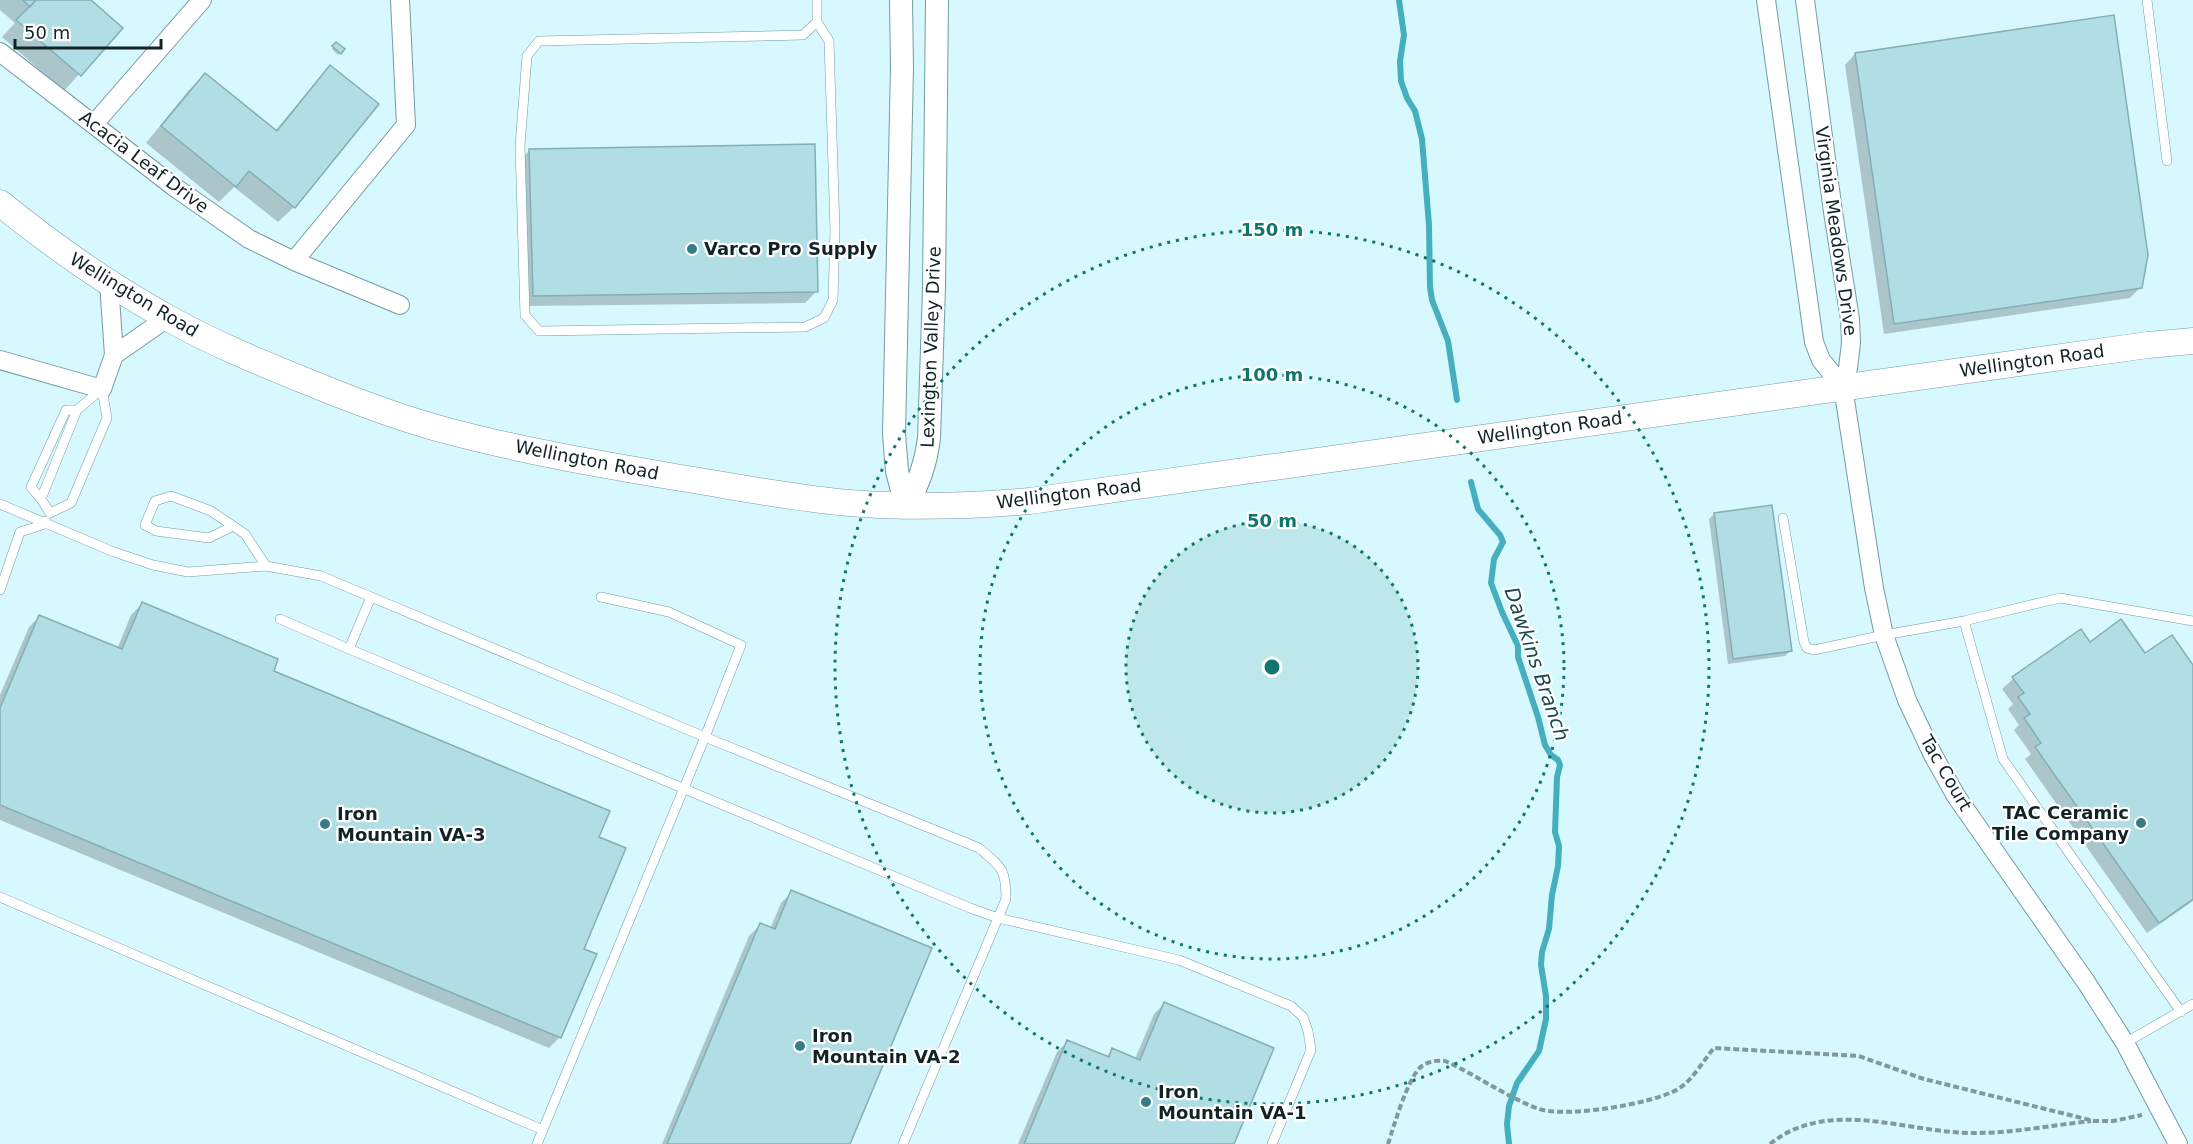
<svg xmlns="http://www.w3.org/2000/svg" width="2193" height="1144" font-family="'DejaVu Sans',sans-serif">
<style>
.shadow{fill:#0003}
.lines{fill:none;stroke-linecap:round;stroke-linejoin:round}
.stream{stroke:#46afbf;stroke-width:6}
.building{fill:#b1dde4;stroke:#84aeb5;stroke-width:1.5}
.service-casing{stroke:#739ca2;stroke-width:10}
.minor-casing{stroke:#739ca2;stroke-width:20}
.tertiary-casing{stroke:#739ca2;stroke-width:24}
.secondary-casing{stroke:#739ca2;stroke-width:27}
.path{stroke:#7f999e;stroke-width:4;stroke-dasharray:6 3;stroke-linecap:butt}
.service{stroke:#fff;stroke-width:9}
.minor{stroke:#fff;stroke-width:18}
.tertiary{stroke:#fff;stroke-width:22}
.secondary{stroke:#fff;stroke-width:26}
.ring{fill:none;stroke:#0f766e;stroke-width:3;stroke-dasharray:3 6}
.poi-dot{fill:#367d87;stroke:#fff;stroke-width:2}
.labels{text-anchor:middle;stroke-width:4.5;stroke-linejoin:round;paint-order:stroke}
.street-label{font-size:18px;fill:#122326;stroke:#fff}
.poi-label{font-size:18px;font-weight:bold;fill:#122326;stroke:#fff;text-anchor:start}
.water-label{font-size:20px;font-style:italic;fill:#19484f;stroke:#fff}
.centre{fill:#0f766e;stroke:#fff;stroke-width:3}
.ring-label{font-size:18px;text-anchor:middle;font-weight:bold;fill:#0f766e;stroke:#fff;stroke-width:4.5;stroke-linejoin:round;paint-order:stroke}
</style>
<rect width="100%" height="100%" fill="#d6f8fe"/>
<path class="shadow" d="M 0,0 L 89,0 L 121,28 L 64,91 L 2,37 L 15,23 L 0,10 Z
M 336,44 L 343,50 L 338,55 L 332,49 Z
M 1855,54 L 2141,287 L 2130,298 L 1884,334 L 1845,65 Z
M 330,67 L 294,207 L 278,222 L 234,187 L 219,202 L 146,143 L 189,90 L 205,75 L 275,131 L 315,83 Z
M 530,150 L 816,292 L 805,303 L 523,306 L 519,161 Z
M 1714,514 L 1790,651 L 1785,656 L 1728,664 L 1709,519 Z
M 142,604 L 597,838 L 582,949 L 560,1037 L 549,1048 L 0,820 L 0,695 L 29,627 L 39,617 L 117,649 L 131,615 Z
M 2089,644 L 2193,668 L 2193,901 L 2147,933 L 2025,759 L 2031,754 L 2014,730 L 2019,725 L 2008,709 L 2013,704 L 2002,689 L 2013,679 Z
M 792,892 L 848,1144 L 662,1144 L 749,936 L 760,925 L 770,929 L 781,903 Z
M 1164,1004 L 1232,1144 L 1018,1144 L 1057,1052 L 1068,1041 L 1105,1057 L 1113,1050 L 1135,1059 L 1154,1014 Z"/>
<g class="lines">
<path class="stream" d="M 1399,0 L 1404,35 L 1400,61 L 1401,81 L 1407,98 L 1415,111 L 1422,139 L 1429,225 L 1430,287 L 1432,300 L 1448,341 L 1457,400
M 1471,482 L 1478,509 L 1500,535 L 1503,542 L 1494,559 L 1491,583 L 1502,612 L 1518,646 L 1518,657 L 1538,717 L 1545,745 L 1551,755 L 1558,760 L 1560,765 L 1557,777 L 1555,832 L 1559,846 L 1558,866 L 1552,895 L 1549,929 L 1542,952 L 1541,965 L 1546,996 L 1546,1019 L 1539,1051 L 1517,1083 L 1509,1106 L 1507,1124 L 1509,1144"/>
</g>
<path class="building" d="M 23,0 L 36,0 L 30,7 Z
M 36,0 L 91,0 L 123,28 L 81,76 L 16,20 Z
M 2114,15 L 2148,255 L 2142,288 L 1894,324 L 1855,53 Z
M 336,42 L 345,49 L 341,54 L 332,46 Z
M 330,65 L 379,104 L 295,208 L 249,171 L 236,187 L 161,126 L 205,73 L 277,131 Z
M 815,144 L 818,292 L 533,296 L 529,149 Z
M 1772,505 L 1792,651 L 1733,659 L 1714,513 Z
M 142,602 L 278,659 L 274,671 L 610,811 L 599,837 L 626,848 L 584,949 L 597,954 L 561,1038 L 0,805 L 0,708 L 39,615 L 122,649 Z
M 2121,619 L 2145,653 L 2172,635 L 2193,665 L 2193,899 L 2159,923 L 2035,747 L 2041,743 L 2024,718 L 2030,714 L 2018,697 L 2024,693 L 2012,677 L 2081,629 L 2090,642 Z
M 791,890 L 932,948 L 850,1144 L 667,1144 L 760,923 L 775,929 Z
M 1164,1002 L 1274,1048 L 1234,1144 L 1024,1144 L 1067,1040 L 1109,1057 L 1112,1048 L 1140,1060 Z"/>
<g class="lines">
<g class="service-casing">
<path id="service" d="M 2147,0 L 2167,161
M 817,22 L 803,35 L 539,41 L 527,56 L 520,146 L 525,315 L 539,331 L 805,327 L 824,318 L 833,300 L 835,230 L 829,41 L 817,22 L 817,0
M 102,389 L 107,418 L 71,503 L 50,513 L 41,499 L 77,410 Z
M 41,499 L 31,487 L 66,410 L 77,410
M 0,504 L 114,552 L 153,565 L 188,572 L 266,566 L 321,576 L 705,737 L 979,848 C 1001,867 1006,868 1006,899 L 903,1144
M 1783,518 L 1804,642 L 1807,648 L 1814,650 L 1884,635 L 1964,621 L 2060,598 L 2193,621
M 233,526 L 209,538 L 156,531 L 145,525 L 155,501 L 171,496 L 211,511 L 245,534 L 266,566
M 0,590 L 20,532 L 45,524 L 46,521
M 371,597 L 349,649 L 970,908 L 998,918 L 1179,960 L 1291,1006 L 1303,1017 L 1308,1031 L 1311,1050 L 1272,1144
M 280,619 L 349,649
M 1964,621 L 2003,759 L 2181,1012
M 0,897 L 543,1130
M 2125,1043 L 2193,1004
M 537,1144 L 705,737 L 741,645 L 669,612 L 601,597"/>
</g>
<g class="minor-casing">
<path id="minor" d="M 1766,0 L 1814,342 L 1821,360 L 1843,387
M 1805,0 L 1833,212 L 1850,319 L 1851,343 L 1848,368 L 1843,387 L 1874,588 L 1884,635 L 1907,700 L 1933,755 L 1956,796 L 2086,982 L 2125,1043 L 2178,1144
M 0,52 L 173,186 L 249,239 L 294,261 L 400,305
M 94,124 L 202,0
M 294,261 L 406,125 L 400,0
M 109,283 L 114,355 L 167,318
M 0,360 L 102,389 L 114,355"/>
</g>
<g class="tertiary-casing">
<path id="tertiary" d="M 901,0 L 902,67 L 894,434 L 897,471 L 906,506
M 906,506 C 919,484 926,464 929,438 L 934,288 L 937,0"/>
</g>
<g class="secondary-casing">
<path id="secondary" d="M 0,203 C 53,246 108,285 168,318 C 214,344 264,364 313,384 C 357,402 402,419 448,431 C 523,451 599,464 675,477 C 732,486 790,498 849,503 C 909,508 970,506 1030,501 L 2148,345 L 2193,341"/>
</g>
<path class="path" d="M 1388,1144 C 1394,1126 1408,1076 1422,1066 C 1429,1061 1438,1060 1445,1061 C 1477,1075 1506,1097 1539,1109 C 1566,1118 1653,1104 1678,1089 C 1692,1081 1703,1061 1714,1048 L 1859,1056 L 1924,1079 L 2094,1121 L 2113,1121 L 2142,1115
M 1770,1144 C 1830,1096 1908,1134 1976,1133 C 2013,1133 2054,1125 2091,1121"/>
<use href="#service" class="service"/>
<use href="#minor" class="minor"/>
<use href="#tertiary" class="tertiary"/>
<use href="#secondary" class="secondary"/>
</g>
<circle cx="1272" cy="667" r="146" fill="#0f766e" fill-opacity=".12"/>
<g class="ring">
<circle cx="1272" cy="667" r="146"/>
<circle cx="1272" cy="667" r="292"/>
<circle cx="1272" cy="667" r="437"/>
</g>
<g class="poi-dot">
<circle cx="692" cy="249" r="6"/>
<circle cx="2141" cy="823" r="6"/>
<circle cx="325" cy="824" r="6"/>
<circle cx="800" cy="1046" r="6"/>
<circle cx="1146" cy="1102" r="6"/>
</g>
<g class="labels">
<g class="street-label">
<text transform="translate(144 162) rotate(37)" y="6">Acacia Leaf Drive</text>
<text transform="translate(1836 231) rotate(82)" y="6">Virginia Meadows Drive</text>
<text transform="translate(134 295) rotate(31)" y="6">Wellington Road</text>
<text transform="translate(931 347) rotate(-88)" y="6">Lexington Valley Drive</text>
<text transform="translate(2032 361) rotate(-8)" y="6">Wellington Road</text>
<text transform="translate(1550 428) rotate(-8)" y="6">Wellington Road</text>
<text transform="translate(587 460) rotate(11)" y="6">Wellington Road</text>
<text transform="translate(1069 494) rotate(-7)" y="6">Wellington Road</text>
<text transform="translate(1946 773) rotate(60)" y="6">Tac Court</text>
</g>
<g class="poi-label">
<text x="704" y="255">Varco Pro Supply</text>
<text x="2129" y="819" text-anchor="end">TAC Ceramic<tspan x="2129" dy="21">Tile Company</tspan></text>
<text x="337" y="820">Iron<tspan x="337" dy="21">Mountain VA-3</tspan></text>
<text x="812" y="1042">Iron<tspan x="812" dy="21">Mountain VA-2</tspan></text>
<text x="1158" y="1098">Iron<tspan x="1158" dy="21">Mountain VA-1</tspan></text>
</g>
<g class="water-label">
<text transform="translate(1537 664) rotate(71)" y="7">Dawkins Branch</text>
</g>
</g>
<circle cx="1272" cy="667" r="9" class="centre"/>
<g class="ring-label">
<text x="1272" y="236">150 m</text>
<text x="1272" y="381">100 m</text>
<text x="1272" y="527">50 m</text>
</g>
<path d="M15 39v9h146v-9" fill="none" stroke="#122326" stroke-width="3"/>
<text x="24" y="39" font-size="18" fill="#122326" stroke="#ffffff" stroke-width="4.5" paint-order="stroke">50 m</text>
</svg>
